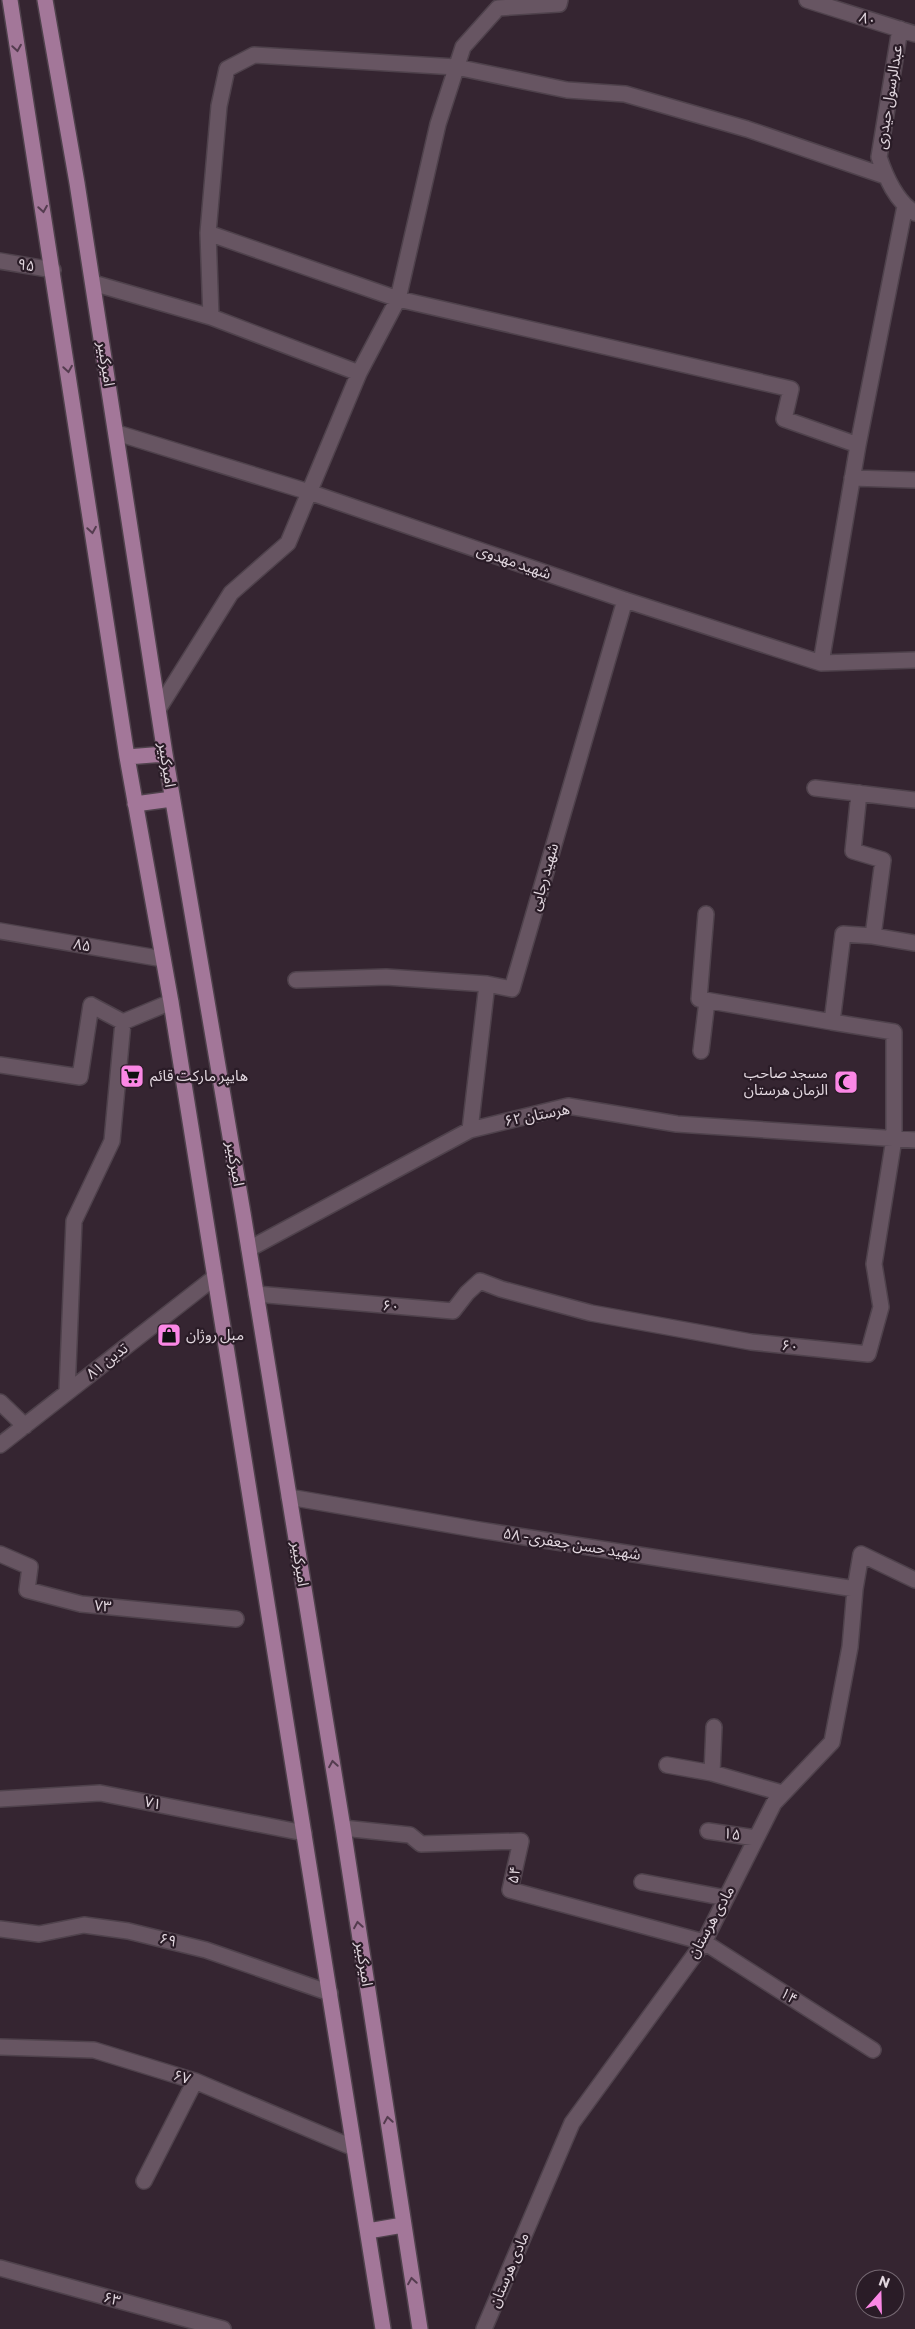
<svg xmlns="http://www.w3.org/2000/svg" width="915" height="2329" font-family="Commissioner,'Noto Sans Arabic',sans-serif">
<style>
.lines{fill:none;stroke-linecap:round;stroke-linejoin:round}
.minor-casing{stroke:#4f424c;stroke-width:18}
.major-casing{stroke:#4f424c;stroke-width:18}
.minor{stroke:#675562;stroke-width:15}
.major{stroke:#a37799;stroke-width:15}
.oneway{stroke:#543c4f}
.labels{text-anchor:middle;stroke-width:4.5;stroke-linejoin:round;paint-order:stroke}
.street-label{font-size:15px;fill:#e2d7df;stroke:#2a1c27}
.poi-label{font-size:15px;fill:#e2d7df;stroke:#2a1c27;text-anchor:start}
</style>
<rect width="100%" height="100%" fill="#352531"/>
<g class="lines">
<g class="minor-casing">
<path id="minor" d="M 807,0 L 915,34
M 900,29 L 879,157 C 886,178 896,201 915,213
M 208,233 L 398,299 L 791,389 L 784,419 L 858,445
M 0,261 L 53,270
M 93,283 L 211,317 L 359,373
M 211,317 L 208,233 L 219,106 L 227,69 L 254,55 L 456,67 L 567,90 L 625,94 L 747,129 L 885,176
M 117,433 L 309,492 L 625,600 L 821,663 L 915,660
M 852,478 L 915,480
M 821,663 L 858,445 L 905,206
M 159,708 L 231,593 L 288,543 L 359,373 L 398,299 L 438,124 L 463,47 L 498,8 L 559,4 L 560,0
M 815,788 L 915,800
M 859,793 L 853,851 L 883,860 L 873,936 L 915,943
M 706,914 L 699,999 L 832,1022
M 0,931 L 163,959
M 296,980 L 386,977 L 487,984
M 701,1051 L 707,1001
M 0,1065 L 80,1077 L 91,1005 L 123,1022
M 470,1130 L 487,984 L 512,989 L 625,600
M 249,1249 L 470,1130 L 568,1106 L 677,1124 L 915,1140
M 256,1294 L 453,1311 L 467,1293 L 480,1281 L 501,1289 L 591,1313 L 751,1342 L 868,1354 L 881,1307 L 874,1264 L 894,1139 L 894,1032 L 832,1022 L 843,934 L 873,936
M 67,1392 L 74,1221 L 112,1141 L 123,1022 L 171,1002
M 0,1402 L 25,1426
M 0,1445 L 215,1277
M 289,1497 L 480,1530 L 855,1589
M 0,1554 L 30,1567 L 27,1590 L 81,1604 L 236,1619
M 667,1765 L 712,1773 L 782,1793
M 712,1773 L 714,1727
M 0,1799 L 100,1793 L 304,1833
M 343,1828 L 410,1835 L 421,1844 L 521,1841 L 510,1890 L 704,1942 L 873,2050
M 708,1831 L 756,1838
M 642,1882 L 726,1898
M 0,1929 L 39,1934 L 84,1925 L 128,1931 L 206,1950 L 330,1993
M 0,2047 L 94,2050 L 195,2081 L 354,2148
M 144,2181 L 195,2081
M 0,2268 L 223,2329
M 484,2329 L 572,2123 L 704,1942 L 774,1803 L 832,1742 L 850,1647 L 855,1589 L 861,1554 L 915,1580"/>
</g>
<g class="major-casing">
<path id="major" d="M 10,0 L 127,757 L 171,1002 L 383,2329
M 45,0 L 77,183 L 165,754 L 243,1213 L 343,1828 L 420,2329
M 127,757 L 165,754
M 135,804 L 172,799
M 368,2231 L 403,2225"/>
</g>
<use href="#minor" class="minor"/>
<use href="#major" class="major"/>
</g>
<defs><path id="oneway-chevron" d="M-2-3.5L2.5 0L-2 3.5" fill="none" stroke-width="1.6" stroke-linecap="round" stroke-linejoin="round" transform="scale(1.25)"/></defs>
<g class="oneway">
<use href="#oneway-chevron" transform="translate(17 48) rotate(81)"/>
<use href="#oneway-chevron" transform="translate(43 209) rotate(81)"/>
<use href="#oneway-chevron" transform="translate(68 369) rotate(81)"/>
<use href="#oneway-chevron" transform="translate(92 530) rotate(81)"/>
<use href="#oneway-chevron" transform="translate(333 1764) rotate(-99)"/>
<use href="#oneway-chevron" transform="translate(358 1925) rotate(-99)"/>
<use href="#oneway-chevron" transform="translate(388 2120) rotate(-99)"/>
<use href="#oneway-chevron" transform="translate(412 2281) rotate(-99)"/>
</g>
<defs>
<g id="supermarket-square" transform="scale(1.25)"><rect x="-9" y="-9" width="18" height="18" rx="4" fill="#fb87e5" stroke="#2a1c27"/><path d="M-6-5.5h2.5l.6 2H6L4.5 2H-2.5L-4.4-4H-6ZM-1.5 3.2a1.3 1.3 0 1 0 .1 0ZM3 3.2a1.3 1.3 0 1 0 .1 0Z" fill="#111"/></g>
<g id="mosque-square" transform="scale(1.25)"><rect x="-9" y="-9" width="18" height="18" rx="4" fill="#fb87e5" stroke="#2a1c27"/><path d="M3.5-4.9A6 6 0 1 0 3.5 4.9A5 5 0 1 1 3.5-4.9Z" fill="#111"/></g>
<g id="shop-square" transform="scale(1.25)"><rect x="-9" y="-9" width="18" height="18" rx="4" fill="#fb87e5" stroke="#2a1c27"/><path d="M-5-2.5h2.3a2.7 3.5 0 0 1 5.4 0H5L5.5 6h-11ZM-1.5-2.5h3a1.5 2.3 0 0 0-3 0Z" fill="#111"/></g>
</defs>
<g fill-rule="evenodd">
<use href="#supermarket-square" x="132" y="1076"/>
<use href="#mosque-square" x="846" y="1082"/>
<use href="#shop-square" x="169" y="1335"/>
</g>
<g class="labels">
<g class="street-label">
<text transform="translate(868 19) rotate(17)" y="5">۸۰</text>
<text transform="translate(889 97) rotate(-81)" y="5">عبدالرسول حیدری</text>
<text transform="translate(26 265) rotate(10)" y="5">۹۵</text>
<text transform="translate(106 364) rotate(81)" y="5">امیرکبیر</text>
<text transform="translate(514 562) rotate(19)" y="5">شهید مهدوی</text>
<text transform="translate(167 765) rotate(81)" y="5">امیرکبیر</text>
<text transform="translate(544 877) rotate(-74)" y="5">شهید رجایی</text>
<text transform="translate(82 945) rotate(10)" y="5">۸۵</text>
<text transform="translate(537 1115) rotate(-11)" y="5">هرستان ۶۲</text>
<text transform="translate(235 1164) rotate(80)" y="5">امیرکبیر</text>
<text transform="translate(391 1306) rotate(5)" y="5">۶۰</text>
<text transform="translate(790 1346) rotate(6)" y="5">۶۰</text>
<text transform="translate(107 1361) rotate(-38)" y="5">تدین ۸۱</text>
<text transform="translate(572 1544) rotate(9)" y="5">شهید حسن جعفری- ۵۸</text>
<text transform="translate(300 1564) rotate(81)" y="5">امیرکبیر</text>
<text transform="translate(103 1606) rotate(5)" y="5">۷۳</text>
<text transform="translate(153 1803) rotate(11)" y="5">۷۱</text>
<text transform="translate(732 1834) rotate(8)" y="5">۱۵</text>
<text transform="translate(514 1875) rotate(-80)" y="5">۵۴</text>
<text transform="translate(711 1922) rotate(-61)" y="5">مادی هرستان</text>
<text transform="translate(168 1940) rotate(14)" y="5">۶۹</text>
<text transform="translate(364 1964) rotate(81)" y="5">امیرکبیر</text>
<text transform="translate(789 1996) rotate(33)" y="5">۱۴</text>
<text transform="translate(182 2077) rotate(17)" y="5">۶۷</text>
<text transform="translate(509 2270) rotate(-67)" y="5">مادی هرستان</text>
<text transform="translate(112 2299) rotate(15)" y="5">۶۳</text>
</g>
<g class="poi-label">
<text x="828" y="1078" text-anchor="end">مسجد صاحب<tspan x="828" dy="17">الزمان هرستان</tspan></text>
<text x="150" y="1081">هایپر مارکت قائم</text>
<text x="186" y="1340">مبل روژان</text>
</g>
</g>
<g transform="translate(880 2294) rotate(20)"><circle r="24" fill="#2a1c27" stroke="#746771"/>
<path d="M0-4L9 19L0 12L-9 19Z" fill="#fb87e5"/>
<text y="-8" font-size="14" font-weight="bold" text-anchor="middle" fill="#e2d7df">N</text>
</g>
</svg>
